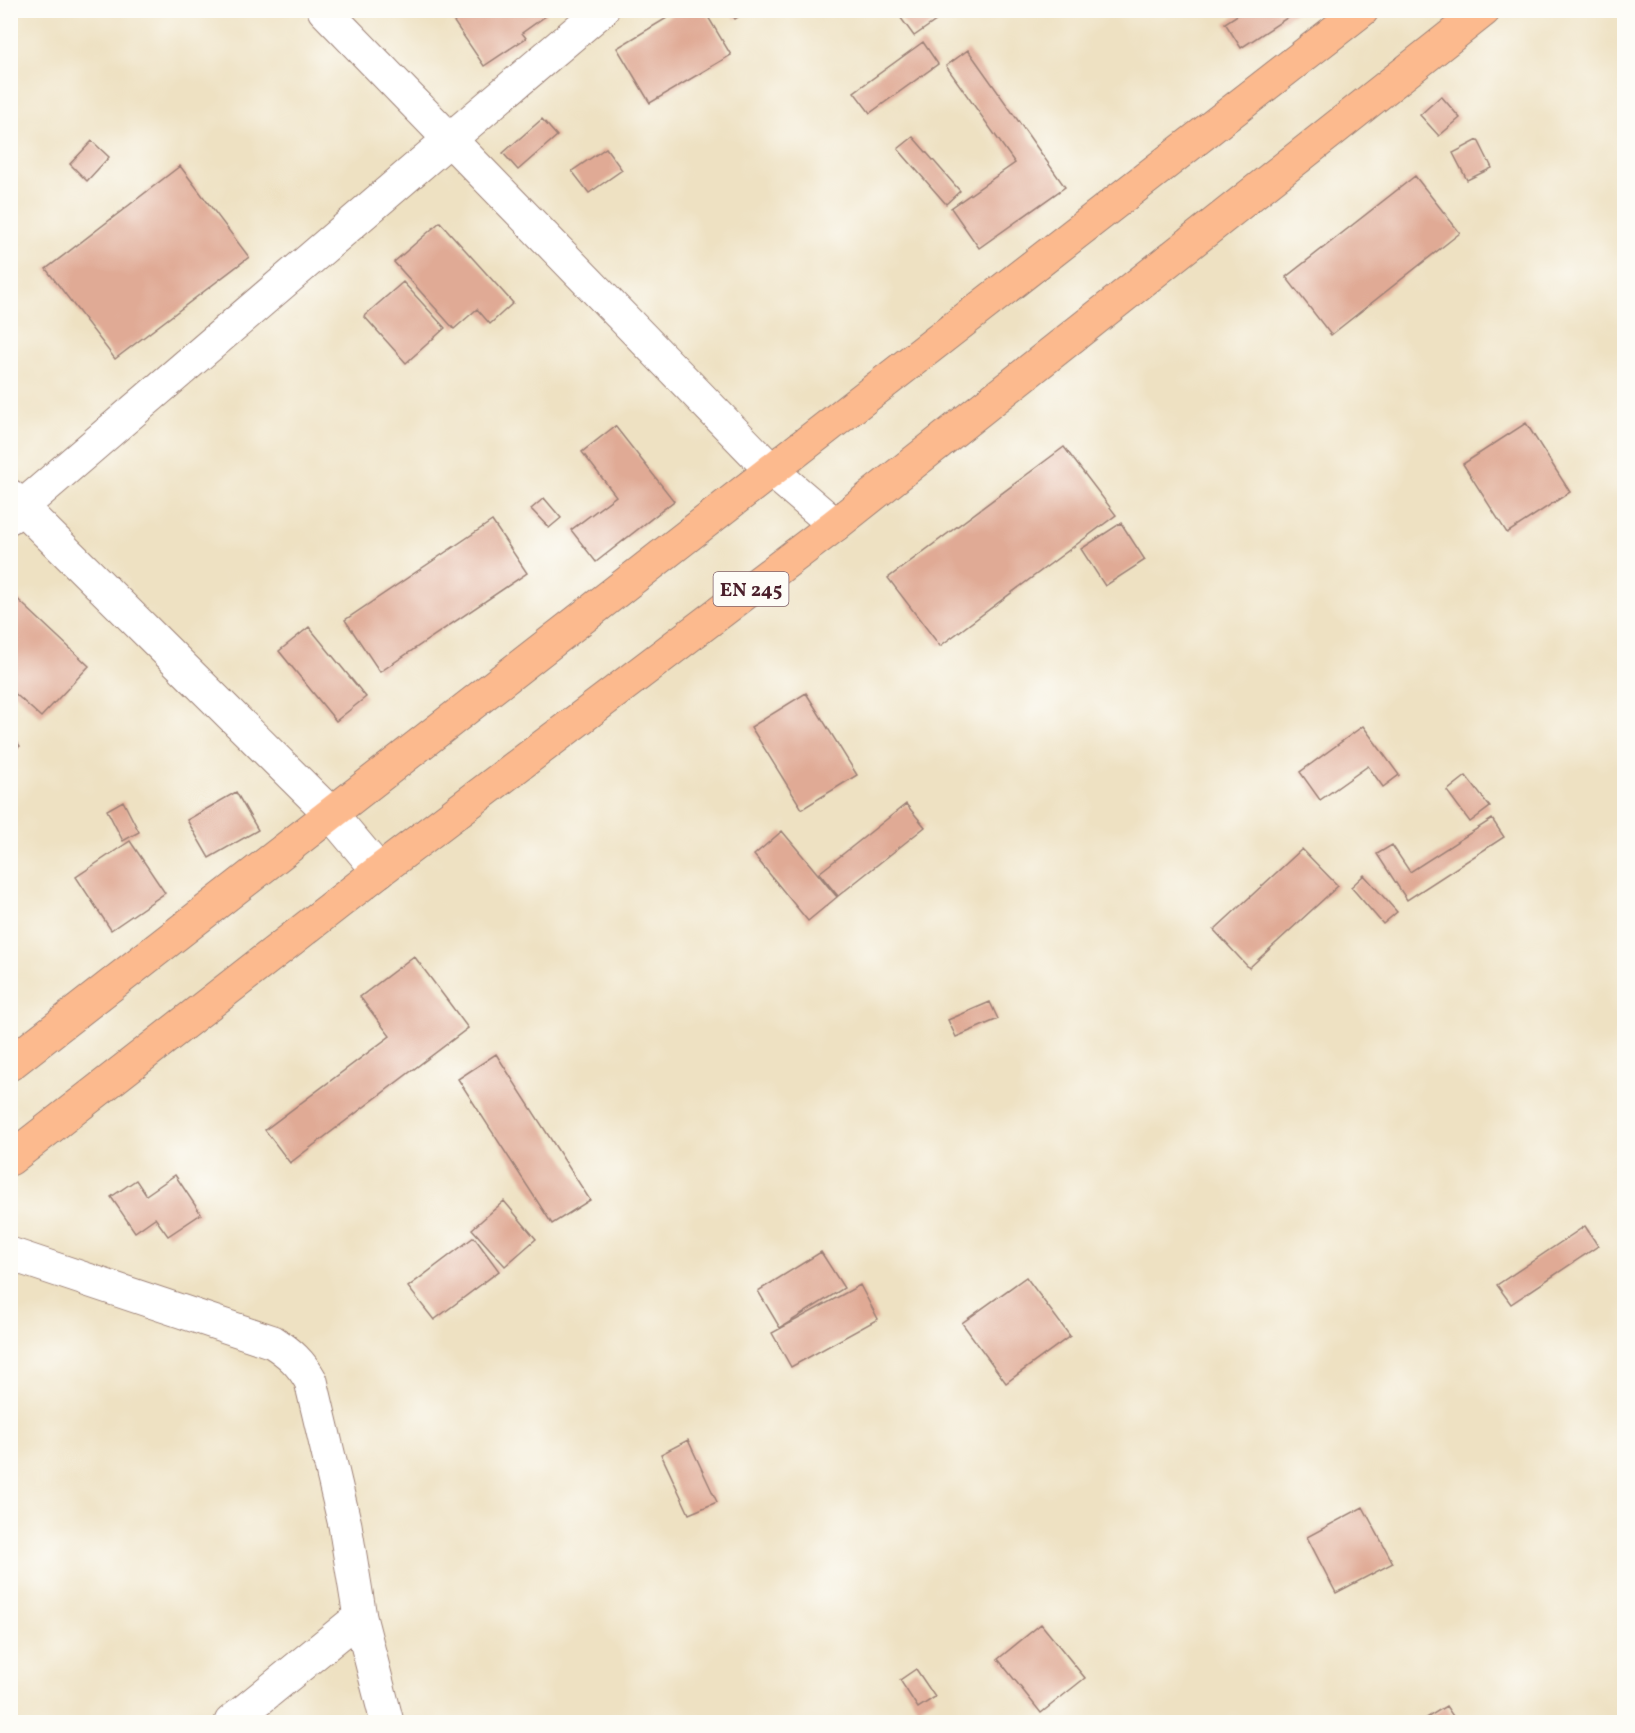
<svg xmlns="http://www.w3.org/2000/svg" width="1635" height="1733" font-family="Vollkorn,serif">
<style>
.building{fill:#e0aa95}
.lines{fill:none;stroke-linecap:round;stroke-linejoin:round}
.minor-casing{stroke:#9c8076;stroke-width:35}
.primary-casing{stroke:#9c8076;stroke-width:35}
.minor{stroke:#fff;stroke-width:33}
.primary{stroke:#fcba8e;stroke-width:33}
.labels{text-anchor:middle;stroke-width:6;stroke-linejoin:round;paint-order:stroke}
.shield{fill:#fdfcf7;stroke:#806168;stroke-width:1.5}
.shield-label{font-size:20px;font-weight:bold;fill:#4a1f2b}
</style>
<rect width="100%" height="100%" fill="#fdfcf7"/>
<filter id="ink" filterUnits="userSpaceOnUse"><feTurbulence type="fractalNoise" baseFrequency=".0167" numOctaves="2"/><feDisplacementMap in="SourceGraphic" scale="12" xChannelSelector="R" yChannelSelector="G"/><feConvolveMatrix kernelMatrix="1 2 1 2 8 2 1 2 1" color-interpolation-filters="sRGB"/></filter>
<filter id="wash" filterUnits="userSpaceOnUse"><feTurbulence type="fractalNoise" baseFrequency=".008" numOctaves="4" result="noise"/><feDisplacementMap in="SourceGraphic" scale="24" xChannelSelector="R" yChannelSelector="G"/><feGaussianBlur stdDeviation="1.35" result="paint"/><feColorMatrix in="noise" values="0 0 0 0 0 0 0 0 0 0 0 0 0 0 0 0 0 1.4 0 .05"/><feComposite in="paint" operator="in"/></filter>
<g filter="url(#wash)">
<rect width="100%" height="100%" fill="#eee1c2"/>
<g id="blocks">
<path class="building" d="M 452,10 L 544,10 L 547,15 L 522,33 L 526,38 L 484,66 L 448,13 Z
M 680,10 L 704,10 L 731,55 L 650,103 L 617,48 Z
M 729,10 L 749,10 L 735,19 Z
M 895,10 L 930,10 L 937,20 L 914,36 Z
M 1245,10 L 1299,10 L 1241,48 L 1225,23 Z
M 923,42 L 938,64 L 870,113 L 854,92 Z
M 968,50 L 1065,187 L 979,248 L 951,208 L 1015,163 L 946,66 Z
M 1441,96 L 1460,118 L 1439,136 L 1420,115 Z
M 542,119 L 557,136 L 518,170 L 503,153 Z
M 913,137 L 960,191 L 946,204 L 898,149 Z
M 1478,140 L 1492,168 L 1467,180 L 1453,153 Z
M 92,141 L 109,157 L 87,181 L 70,164 Z
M 606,148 L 622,170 L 589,193 L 572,171 Z
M 180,166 L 249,257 L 115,359 L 46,269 Z
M 1415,176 L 1460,233 L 1331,335 L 1286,277 Z
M 440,222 L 513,303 L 490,324 L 477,309 L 454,329 L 394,262 Z
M 403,282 L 445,328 L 406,363 L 364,316 Z
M 1526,423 L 1570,492 L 1507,533 L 1463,464 Z
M 615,426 L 674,501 L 596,562 L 571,530 L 616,496 L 582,452 Z
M 1064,447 L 1116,515 L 940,646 L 888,578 Z
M 544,498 L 561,518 L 549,528 L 531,509 Z
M 492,521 L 527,573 L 380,672 L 345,620 Z
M 1121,523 L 1145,560 L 1105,586 L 1081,549 Z
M 10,592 L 89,666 L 41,717 L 10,689 Z
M 309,627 L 366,697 L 336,721 L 279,651 Z
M 806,693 L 857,775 L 802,809 L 751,727 Z
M 1363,726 L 1399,775 L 1383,787 L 1368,766 L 1320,800 L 1300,772 Z
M 10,732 L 20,746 L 10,753 Z
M 1466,776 L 1490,807 L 1470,822 L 1447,791 Z
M 236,792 L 258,830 L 209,858 L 187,820 Z
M 123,801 L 139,832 L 123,841 L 107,810 Z
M 906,804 L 925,827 L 838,896 L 819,873 Z
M 1492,819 L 1504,837 L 1407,900 L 1377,854 L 1392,845 L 1410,872 Z
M 782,831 L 837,897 L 808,921 L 754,855 Z
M 130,841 L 165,893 L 111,930 L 76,877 Z
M 1302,849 L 1338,886 L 1249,968 L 1214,930 Z
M 1364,875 L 1397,912 L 1383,924 L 1351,887 Z
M 414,956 L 468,1028 L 290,1163 L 265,1130 L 390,1036 L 360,997 Z
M 990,1002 L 998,1019 L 956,1037 L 948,1020 Z
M 496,1054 L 590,1200 L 552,1224 L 458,1079 Z
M 175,1175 L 201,1214 L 168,1236 L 155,1218 L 135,1232 L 111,1197 L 136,1180 L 146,1195 Z
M 504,1201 L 536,1239 L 505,1266 L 472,1229 Z
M 1585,1226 L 1598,1246 L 1511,1304 L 1497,1285 Z
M 474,1237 L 499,1271 L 434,1320 L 408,1287 Z
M 821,1252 L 844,1288 L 780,1328 L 758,1291 Z
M 1026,1277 L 1070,1336 L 1006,1383 L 962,1323 Z
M 860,1285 L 878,1319 L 791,1367 L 772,1333 Z
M 688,1440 L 717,1502 L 689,1514 L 661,1454 Z
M 1363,1507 L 1393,1563 L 1336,1593 L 1307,1537 Z
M 1041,1624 L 1085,1678 L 1041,1713 L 998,1659 Z
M 916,1669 L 935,1697 L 918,1708 L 900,1680 Z
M 1446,1706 L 1457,1722 L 1420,1722 Z"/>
</g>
</g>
<g filter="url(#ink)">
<use href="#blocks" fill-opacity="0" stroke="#9c8076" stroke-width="1.5"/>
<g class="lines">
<g class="minor-casing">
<path id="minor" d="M 324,10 L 771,470 L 835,525
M 10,496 L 331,814 L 379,871
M 10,517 L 450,139 L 602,10
M 10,1254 L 273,1342 C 290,1353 301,1363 311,1381 L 345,1525 L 360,1617 L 387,1722
M 231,1722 L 360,1617"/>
</g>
<g class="primary-casing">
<path id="primary" d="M 10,1064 L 1362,10
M 10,1159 L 379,871 L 835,525 L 1484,10"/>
</g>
<use href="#minor" class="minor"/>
<use href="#primary" class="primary"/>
</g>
</g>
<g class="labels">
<rect class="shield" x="713.5" y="572" width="75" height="34" rx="4.5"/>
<g class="shield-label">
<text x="751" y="596">EN 245</text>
</g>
</g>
<rect width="1635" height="1733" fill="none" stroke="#fdfcf7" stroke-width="36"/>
</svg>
